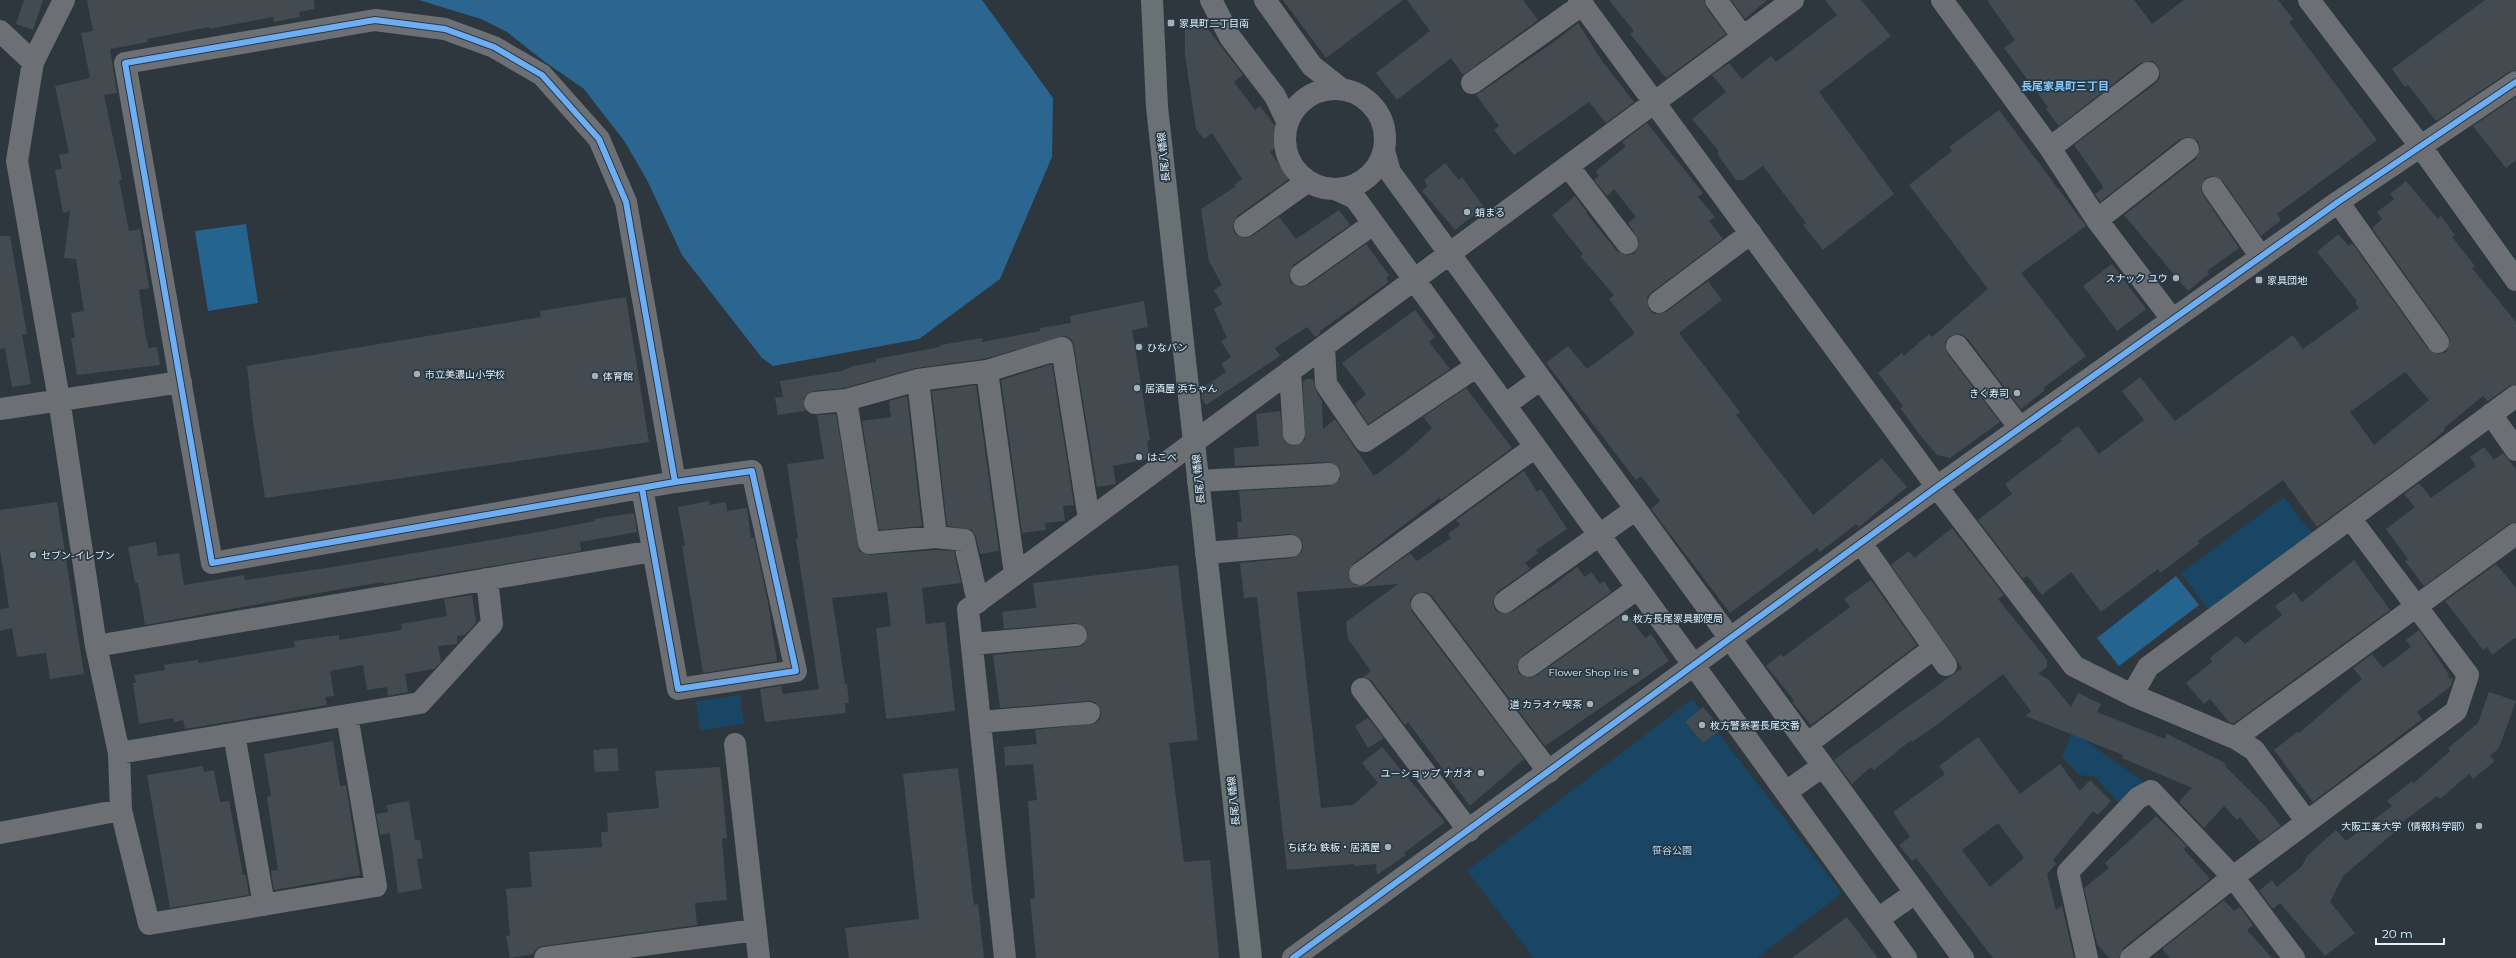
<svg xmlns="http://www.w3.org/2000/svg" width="2516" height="958" font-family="Montserrat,'Noto Sans JP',sans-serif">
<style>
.green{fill:#184664}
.forest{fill:#2a668f}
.water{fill:#25648f}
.building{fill:#434b51;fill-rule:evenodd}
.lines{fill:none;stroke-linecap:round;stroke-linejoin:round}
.minor{stroke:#6c7074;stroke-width:22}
.major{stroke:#6a7175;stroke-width:22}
.cycleway-casing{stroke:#273845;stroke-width:8}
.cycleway{stroke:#6dadf4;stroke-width:6}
.poi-dot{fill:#a4afb6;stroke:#273845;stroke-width:1.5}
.labels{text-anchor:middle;stroke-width:3.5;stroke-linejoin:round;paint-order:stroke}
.poi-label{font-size:10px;fill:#e4eff7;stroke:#273845;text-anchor:start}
.street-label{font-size:10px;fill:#e4eff7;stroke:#273845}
.park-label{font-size:10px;fill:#b6d8f3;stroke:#273845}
.neighbourhood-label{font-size:11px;font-weight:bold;fill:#86c9fd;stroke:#273845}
</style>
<rect width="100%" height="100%" fill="#2e373e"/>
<path class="green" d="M 2284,497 L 2313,535 L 2209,610 L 2181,573 Z
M 740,695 L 744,724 L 700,730 L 696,701 Z
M 1692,699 L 1842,893 L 1757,958 L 1534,958 L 1467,871 Z
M 2075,725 L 2091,745 L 2144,782 L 2119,803 L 2095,777 L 2080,775 L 2062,757 Z"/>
<path class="forest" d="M 419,0 L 982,0 L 1053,98 L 1052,157 L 1000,279 L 919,339 L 773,366 L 762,358 L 682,255 L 647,180 L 625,142 L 584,89 L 545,62 L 507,32 L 481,19 Z"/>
<path class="water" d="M 246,224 L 258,303 L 208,311 L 195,231 Z
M 2176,576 L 2199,605 L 2119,666 L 2097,638 Z"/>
<path class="building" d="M 24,0 L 43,0 L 33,30 L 16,24 Z
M 87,0 L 314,0 L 315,9 L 299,12 L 300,17 L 274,22 L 273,17 L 209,29 L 209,27 L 147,39 L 148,42 L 110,49 L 117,93 L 104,95 L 122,180 L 119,180 L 129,231 L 140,229 L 149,288 L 139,290 L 146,338 L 149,348 L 157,347 L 160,365 L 77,375 L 71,338 L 75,338 L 71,313 L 84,311 L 76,259 L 64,258 L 70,211 L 63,213 L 55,170 L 62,169 L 59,155 L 69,153 L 55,86 L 90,78 L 81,33 L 93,31 Z
M 1283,0 L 1403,0 L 1326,58 Z
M 1407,0 L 1523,0 L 1538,20 L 1463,75 L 1451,58 L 1397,100 L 1376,73 L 1430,31 Z
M 1609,0 L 1704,0 L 1706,7 L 1726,34 L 1666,78 L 1630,34 L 1634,31 Z
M 1731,0 L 1767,0 L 1745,19 Z
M 1825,0 L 1861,0 L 1891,36 L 1819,92 L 1894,194 L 1823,250 L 1803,225 L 1806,223 L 1763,166 L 1743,180 L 1736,180 L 1718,155 L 1718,150 L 1692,119 L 1726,92 L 1712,75 L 1729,63 L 1742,79 L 1771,56 L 1776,62 L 1837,15 Z
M 1987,0 L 2134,0 L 2152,24 L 2184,0 L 2278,0 L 2293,19 L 2289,22 L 2377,140 L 2277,214 L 2281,220 L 2261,236 L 2223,181 L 2212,176 L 2206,178 L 2201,189 L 2203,195 L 2239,248 L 2207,271 L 2209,274 L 2188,291 L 2124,215 L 2196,159 L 2200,148 L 2198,141 L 2187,137 L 2180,139 L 2100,202 L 2095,194 L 2103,188 L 2102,185 L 2074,145 L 2156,83 L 2160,77 L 2158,66 L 2152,61 L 2140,63 L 2059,126 L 2046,109 L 2048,107 L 2004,48 L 2015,40 Z
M 2485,0 L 2516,0 L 2516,70 L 2509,72 L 2436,121 L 2408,85 L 2405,87 L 2392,69 Z
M 1198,16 L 1243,75 L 1234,82 L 1255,110 L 1260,106 L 1276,127 L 1277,147 L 1270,152 L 1289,179 L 1237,216 L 1233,227 L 1235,234 L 1246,238 L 1252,236 L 1279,217 L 1296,239 L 1339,210 L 1350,225 L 1293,265 L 1289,276 L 1291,283 L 1302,287 L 1308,285 L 1366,244 L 1389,275 L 1386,278 L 1389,282 L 1320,331 L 1320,334 L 1315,337 L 1307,327 L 1275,348 L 1280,356 L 1206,405 L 1202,399 L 1201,389 L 1226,372 L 1221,364 L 1231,357 L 1221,341 L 1227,338 L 1214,309 L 1222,304 L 1214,290 L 1222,285 L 1209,261 L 1201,209 L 1236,186 L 1235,184 L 1242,179 L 1212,133 L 1204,139 L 1196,129 L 1185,55 L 1185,26 Z
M 1578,23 L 1602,61 L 1634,102 L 1606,123 L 1589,102 L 1514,155 L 1494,130 L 1499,126 L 1476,95 L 1554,42 Z
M 2516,97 L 2516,160 L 2506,168 L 2473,126 Z
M 1999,110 L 2086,226 L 2021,273 L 2086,356 L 2043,388 L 2045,390 L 2021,409 L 1967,338 L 1961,334 L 1950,336 L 1945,342 L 1947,353 L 2000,422 L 1950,458 L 1937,455 L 1920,435 L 1900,408 L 1903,406 L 1878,373 L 1902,353 L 1904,356 L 1929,334 L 1932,337 L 1988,289 L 1909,185 L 1952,151 L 1949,147 Z
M 1647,123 L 1703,193 L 1698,197 L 1715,217 L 1709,221 L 1723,239 L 1652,292 L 1647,297 L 1649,309 L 1654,314 L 1666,312 L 1708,281 L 1722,300 L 1679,333 L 1740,412 L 1736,415 L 1813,515 L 1882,458 L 1907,487 L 1859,527 L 1856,524 L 1820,552 L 1817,548 L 1730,613 L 1651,509 L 1660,501 L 1641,476 L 1636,480 L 1546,363 L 1568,346 L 1587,369 L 1633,335 L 1634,332 L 1609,299 L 1614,295 L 1580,256 L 1583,254 L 1552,215 L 1575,196 L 1587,212 L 1586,213 L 1617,251 L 1628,255 L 1635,253 L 1639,241 L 1628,223 L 1636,217 L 1614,189 L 1607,196 L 1594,180 L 1599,176 L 1596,171 L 1626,146 L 1622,142 Z
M 1445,163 L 1459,180 L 1462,177 L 1484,207 L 1455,230 L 1422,191 L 1428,186 L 1424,180 Z
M 2406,181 L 2438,219 L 2441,216 L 2455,235 L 2452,237 L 2475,266 L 2472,268 L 2516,322 L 2516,384 L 2509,386 L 2488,401 L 2483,396 L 2444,428 L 2445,430 L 2421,451 L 2317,527 L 2283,480 L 2198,541 L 2200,543 L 2160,573 L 2158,569 L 2101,612 L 2071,572 L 2042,595 L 2027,576 L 2023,579 L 1978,520 L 2012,494 L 2005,484 L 2062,441 L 2060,439 L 2078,426 L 2099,454 L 2144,420 L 2122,391 L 2140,377 L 2175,421 L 2293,335 L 2303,349 L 2359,308 L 2355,302 L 2357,301 L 2317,252 L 2338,234 L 2349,246 L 2352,243 L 2428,349 L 2439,354 L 2446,352 L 2450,341 L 2448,335 L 2372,228 L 2382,219 L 2377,212 L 2394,199 L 2390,194 ZM 2405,372 L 2429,400 L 2374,445 L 2350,412 Z
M 0,236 L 10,236 L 27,334 L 22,335 L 31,384 L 12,387 L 5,348 L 0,349 Z
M 2112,264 L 2146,309 L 2117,331 L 2083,286 Z
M 626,297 L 649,442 L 265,498 L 253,422 L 247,366 L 541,317 L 540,311 Z
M 1144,301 L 1148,327 L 1132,330 L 1150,440 L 1147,441 L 1150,459 L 1113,466 L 1116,484 L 1097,487 L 1074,346 L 1071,339 L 1065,336 L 984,359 L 916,368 L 844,388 L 813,391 L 804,398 L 805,411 L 778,415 L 775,398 L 783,397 L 780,381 L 842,371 L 853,366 L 876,362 L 876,359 L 940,347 L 940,345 L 982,338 L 982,342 L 1040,331 L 1040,328 L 1071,323 L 1070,316 Z
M 1415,310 L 1435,337 L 1429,342 L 1450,369 L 1368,424 L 1355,404 L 1366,394 L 1342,363 Z
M 1052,364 L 1074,505 L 1063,506 L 1065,521 L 1045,523 L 1046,530 L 1022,533 L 1001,380 Z
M 1306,379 L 1313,379 L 1316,391 L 1322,401 L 1323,429 L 1335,419 L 1374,476 L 1403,455 L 1432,428 L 1423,417 L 1466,388 L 1512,448 L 1441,500 L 1439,498 L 1353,564 L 1348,575 L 1355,585 L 1367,584 L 1410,553 L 1417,561 L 1451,538 L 1448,534 L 1460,525 L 1456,520 L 1524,471 L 1537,492 L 1541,489 L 1567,529 L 1536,550 L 1538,553 L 1525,563 L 1530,569 L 1497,592 L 1493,603 L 1495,610 L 1500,613 L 1512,612 L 1546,589 L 1547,590 L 1577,567 L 1585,577 L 1591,572 L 1600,584 L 1604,581 L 1611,592 L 1522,656 L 1517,667 L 1519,674 L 1530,678 L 1536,676 L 1626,612 L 1645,638 L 1651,634 L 1669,661 L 1545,746 L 1432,596 L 1426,592 L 1415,594 L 1410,600 L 1412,612 L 1524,759 L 1470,806 L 1408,722 L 1405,725 L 1372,681 L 1363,677 L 1371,671 L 1348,639 L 1346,622 L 1398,584 L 1297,592 L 1321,808 L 1353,805 L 1378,783 L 1362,763 L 1382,747 L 1445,822 L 1404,853 L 1406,855 L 1377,875 L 1376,864 L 1354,866 L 1354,864 L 1287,870 L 1257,597 L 1244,598 L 1240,563 L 1292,558 L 1302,552 L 1303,545 L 1301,539 L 1290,534 L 1238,538 L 1237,522 L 1242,522 L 1239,491 L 1330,486 L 1340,479 L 1340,468 L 1329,462 L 1235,466 L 1234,448 L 1259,446 L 1256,414 L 1280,411 L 1284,441 L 1294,446 L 1305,440 L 1303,382 Z
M 976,385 L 999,551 L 980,554 L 976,537 L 972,530 L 947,526 L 932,391 Z
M 907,396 L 922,526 L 879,530 L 862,421 L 891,417 L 889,401 Z
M 836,414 L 859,551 L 870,555 L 936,550 L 954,551 L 961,583 L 922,588 L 926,624 L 945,622 L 955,711 L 886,719 L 876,628 L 891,626 L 887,592 L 832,598 L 845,684 L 847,684 L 849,703 L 845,703 L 846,713 L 765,722 L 760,689 L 781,686 L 783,694 L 819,689 L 796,539 L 798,538 L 787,464 L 824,459 L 817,415 Z
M 2484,447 L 2494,460 L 2503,453 L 2516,469 L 2516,522 L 2509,524 L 2424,586 L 2405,561 L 2408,559 L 2386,529 L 2415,507 L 2404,494 L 2419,483 L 2431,498 L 2476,466 L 2470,457 Z
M 709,501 L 710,505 L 726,502 L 727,511 L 747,508 L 751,538 L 754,537 L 768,603 L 777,661 L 703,673 L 688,582 L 682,546 L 685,546 L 678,507 Z
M 57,502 L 84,674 L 50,679 L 46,653 L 17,657 L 12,628 L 0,631 L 0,609 L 9,608 L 0,549 L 0,510 Z
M 634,513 L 637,532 L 580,542 L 581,551 L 384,584 L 383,582 L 330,591 L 145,625 L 138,583 L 135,583 L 128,547 L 156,542 L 158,556 L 179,553 L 184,585 L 244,575 L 245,580 L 333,567 L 544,531 L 595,521 L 594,519 Z
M 1952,528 L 2004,595 L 1998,599 L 2047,660 L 2047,667 L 2038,674 L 2048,679 L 2071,707 L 2078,693 L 2101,704 L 2097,712 L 2165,739 L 2167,734 L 2225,763 L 2225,766 L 2265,806 L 2281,826 L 2260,842 L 2240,817 L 2237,820 L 2224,806 L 2204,828 L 2179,802 L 2192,788 L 2122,758 L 2123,755 L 2026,716 L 2031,711 L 2003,674 L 1934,727 L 1912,742 L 1911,740 L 1874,770 L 1871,767 L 1852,784 L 1834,760 L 1962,668 L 1891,565 L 1909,551 L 1914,558 Z
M 2354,560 L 2390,610 L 2233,724 L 2229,722 L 2210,699 L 2204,704 L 2186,683 L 2212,662 L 2210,658 L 2237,636 L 2245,644 L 2282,615 L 2275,606 L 2294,592 L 2302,602 Z
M 2496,564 L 2516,588 L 2516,637 L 2492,655 L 2487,647 L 2483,650 L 2445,601 Z
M 1178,565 L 1198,740 L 1169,743 L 1184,862 L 1210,860 L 1219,958 L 1036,958 L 1030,899 L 1035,898 L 1028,801 L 1037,800 L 1033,764 L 1005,766 L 1004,747 L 1037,744 L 1035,730 L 1096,723 L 1100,719 L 1101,712 L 1095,702 L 1088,701 L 1000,708 L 993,655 L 1077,647 L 1083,645 L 1088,634 L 1086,628 L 1075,623 L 1004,629 L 1002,612 L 1036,608 L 1033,583 Z
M 1871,580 L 1917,645 L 1811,725 L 1792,702 L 1794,700 L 1766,666 L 1781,654 L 1783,657 L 1850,607 L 1844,599 Z
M 472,595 L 476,623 L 465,635 L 457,636 L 457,644 L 438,646 L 441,662 L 434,669 L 405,674 L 408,692 L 388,696 L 387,687 L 367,690 L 363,665 L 330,671 L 334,696 L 325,697 L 327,705 L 185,729 L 183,720 L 174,722 L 174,718 L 139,724 L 133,683 L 136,683 L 134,675 L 165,670 L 164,665 L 198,660 L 198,663 L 295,647 L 294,641 L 339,635 L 339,640 L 402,630 L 401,624 L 447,616 L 444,599 Z
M 2419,630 L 2449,675 L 2447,677 L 2453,679 L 2451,686 L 2417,712 L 2422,719 L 2313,802 L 2274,750 L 2297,732 L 2299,733 L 2362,679 L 2353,668 L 2372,654 L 2383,668 L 2411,647 L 2406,640 Z
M 2489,692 L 2516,701 L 2499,748 L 2490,756 L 2495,761 L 2473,779 L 2469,774 L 2440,799 L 2437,796 L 2395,828 L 2397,830 L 2343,876 L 2330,902 L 2355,933 L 2325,956 L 2280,903 L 2273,909 L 2259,891 L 2272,880 L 2277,887 L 2301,867 L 2308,855 L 2336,830 L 2346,841 L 2392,806 L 2387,801 L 2412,781 L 2413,784 L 2450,751 L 2448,748 L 2478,723 Z
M 1703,707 L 1722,729 L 1703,743 L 1685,722 Z
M 1368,718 L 1384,738 L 1368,748 L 1355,726 Z
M 1978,737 L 2020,794 L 2060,764 L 2080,791 L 2090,780 L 2111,801 L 2098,815 L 2093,811 L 2053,860 L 2056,864 L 2047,874 L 2056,910 L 2062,906 L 2074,958 L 1993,958 L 1916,858 L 1912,861 L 1899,845 L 1910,837 L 1893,812 L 1945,774 L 1939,766 ZM 1998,823 L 2024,858 L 1990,887 L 1962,850 Z
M 333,741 L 340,786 L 346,785 L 360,875 L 274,890 L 271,871 L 278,870 L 267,797 L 271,796 L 264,754 Z
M 617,748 L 619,771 L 595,772 L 593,750 Z
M 203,766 L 204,772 L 214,770 L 220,802 L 229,801 L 243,875 L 246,875 L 249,895 L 170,908 L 147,775 Z
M 720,767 L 727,838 L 722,839 L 727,900 L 695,903 L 697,925 L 543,946 L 537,948 L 533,954 L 510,958 L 506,936 L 510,935 L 506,889 L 532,887 L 529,852 L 602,847 L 601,832 L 608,832 L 607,813 L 659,808 L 655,771 Z
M 958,768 L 974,905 L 978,904 L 984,958 L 849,958 L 845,928 L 919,919 L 903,774 Z
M 409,801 L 415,840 L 420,840 L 423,858 L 417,859 L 422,889 L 398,893 L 390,833 L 380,835 L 376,814 L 388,812 L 387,805 Z
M 2156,816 L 2187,846 L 2184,849 L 2210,879 L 2123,948 L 2119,958 L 2109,958 L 2097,944 L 2084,888 L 2109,868 L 2105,863 Z
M 2224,900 L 2234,911 L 2240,907 L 2253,925 L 2247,930 L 2272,958 L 2170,958 L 2162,949 Z
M 1847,917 L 1878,958 L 1792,958 Z"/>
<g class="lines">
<path class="minor" d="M 64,0 L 33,62 L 17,161 L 59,399 L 96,646 L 119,753 L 121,810 L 149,924 L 376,886 L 347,715
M 1211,0 L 1230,37 L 1275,96 L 1287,121
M 1265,0 L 1312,66 L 1340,88
M 1579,0 L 1937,487 L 2074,666 L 2132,695 L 2235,738 L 2254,750 L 2307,822
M 1716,0 L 1743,37
M 1942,0 L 2050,148 L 2097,220 L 2172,319
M 2309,0 L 2421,147 L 2516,280
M 0,31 L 33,62
M 1472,83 L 1583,4
M1285 139a50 50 0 1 1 100 0a50 50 0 1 1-100 0Z
M 2050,148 L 2148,73
M 1384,151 L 1390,172 L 1963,958
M 1568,166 L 1627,243
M 2213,188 L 2261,257
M 1335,189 L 1355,198 L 1906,958
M 2338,202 L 2438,342
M 2097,220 L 2188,149
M 1245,226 L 1308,181
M 1301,275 L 1373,224
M 1659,302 L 1751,233
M 1324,346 L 1326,384 L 1365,441 L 1477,366
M 1957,346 L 2020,428
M 987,371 L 1015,574
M 1290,371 L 1294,434
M 918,380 L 936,537
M 815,403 L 846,400
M 1505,405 L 1541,379
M 0,409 L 181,382
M 2491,414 L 2516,450
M 1198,481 L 1329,474
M 642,488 L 678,689 L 796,671 L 752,471 L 675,482 L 212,563 L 125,63 L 375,20 L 445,29 L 494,47 L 542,75 L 599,139 L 626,202 L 675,482
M 1861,543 L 1946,665
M 1206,553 L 1291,546
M 1360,574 L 1535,447
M 978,602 L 964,540 L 936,537 L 869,543 L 846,400 L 918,380 L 987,371 L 1062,348 L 1089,519
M 1505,602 L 1636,509
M 1422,604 L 1549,772
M 972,644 L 1076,635
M 96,646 L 653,551
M 1529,666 L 1638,588
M 1362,689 L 1469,831
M 2132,695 L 2148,667 L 2516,396
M 980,722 L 1089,713
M 234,734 L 264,905
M 2235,738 L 2516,534
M 735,744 L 759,958
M 1807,744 L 1934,648
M 119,753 L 420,703 L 492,624 L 487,579
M 1786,792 L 1823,766
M 0,833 L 121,810
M 1878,919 L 1915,893
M 545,958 L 756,930
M 1005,958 L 968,609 L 1793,0
M 1293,958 L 1937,487 L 2338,202 L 2516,82
M 2087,958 L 2068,872 L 2138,798 L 2151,791 L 2233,877 L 2294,958
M 2131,958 L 2233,877 L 2456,711 L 2468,675 L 2350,518"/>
<path class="major" d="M 1152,0 L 1157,107 L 1251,958"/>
<g class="cycleway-casing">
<path id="cycleway" d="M 642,488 L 678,689 L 796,671 L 752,471 L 675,482 L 212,563 L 125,63 L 375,20 L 445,29 L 494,47 L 542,75 L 599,139 L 626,202 L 675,482
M 1293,958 L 1937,487 L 2338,202 L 2516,82"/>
</g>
<use href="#cycleway" class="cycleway"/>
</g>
<g class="poi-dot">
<rect x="1167" y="19" width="8" height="8" rx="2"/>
<circle cx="1467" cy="212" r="4"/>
<circle cx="2176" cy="278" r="4"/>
<rect x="2255" y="276" width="8" height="8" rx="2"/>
<circle cx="1139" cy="347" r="4"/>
<circle cx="417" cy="374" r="4"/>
<circle cx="595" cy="376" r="4"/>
<circle cx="1137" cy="388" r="4"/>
<circle cx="2017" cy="393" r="4"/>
<circle cx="1139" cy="457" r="4"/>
<circle cx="33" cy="555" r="4"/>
<circle cx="1625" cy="618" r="4"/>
<circle cx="1636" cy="672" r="4"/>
<circle cx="1590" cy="704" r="4"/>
<circle cx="1702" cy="725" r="4"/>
<circle cx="1481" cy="773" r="4"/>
<circle cx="2479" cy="826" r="4"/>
<circle cx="1388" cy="847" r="4"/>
</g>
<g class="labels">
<g class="poi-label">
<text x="1179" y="27">家具町二丁目南</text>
<text x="1475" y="216">蛸まる</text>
<text x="2168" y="282" text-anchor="end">スナック ユウ</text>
<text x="2267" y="284">家具団地</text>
<text x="1147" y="351">ひなパン</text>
<text x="425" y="378">市立美濃山小学校</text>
<text x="603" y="380">体育館</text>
<text x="1145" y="392">居酒屋 浜ちゃん</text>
<text x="2009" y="397" text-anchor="end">きく寿司</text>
<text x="1147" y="461">はこべ</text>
<text x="41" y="559">セブン-イレブン</text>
<text x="1633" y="622">枚方長尾家具郵便局</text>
<text x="1628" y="676" text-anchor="end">Flower Shop Iris</text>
<text x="1582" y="708" text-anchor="end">道 カラオケ喫茶</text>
<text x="1710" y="729">枚方警察署長尾交番</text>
<text x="1473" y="777" text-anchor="end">ユーショップ ナガオ</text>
<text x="2471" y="830" text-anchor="end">大阪工業大学（情報科学部）</text>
<text x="1380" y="851" text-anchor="end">ちぼね 鉄板・居酒屋</text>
</g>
<g class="street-label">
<text transform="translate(1163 157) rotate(-96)" y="4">長尾八幡線</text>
<text transform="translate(1198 479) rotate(-96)" y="4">長尾八幡線</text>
<text transform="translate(1233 801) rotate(-96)" y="4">長尾八幡線</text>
</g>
<g class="park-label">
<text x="1672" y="854">笹谷公園</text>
</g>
<g class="neighbourhood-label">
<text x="2065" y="90">長尾家具町三丁目</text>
</g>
</g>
<path d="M2376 938v6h68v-6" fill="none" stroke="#e4eff7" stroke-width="2"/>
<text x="2382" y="938" font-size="12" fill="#e4eff7" stroke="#273845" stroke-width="3" paint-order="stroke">20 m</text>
</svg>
